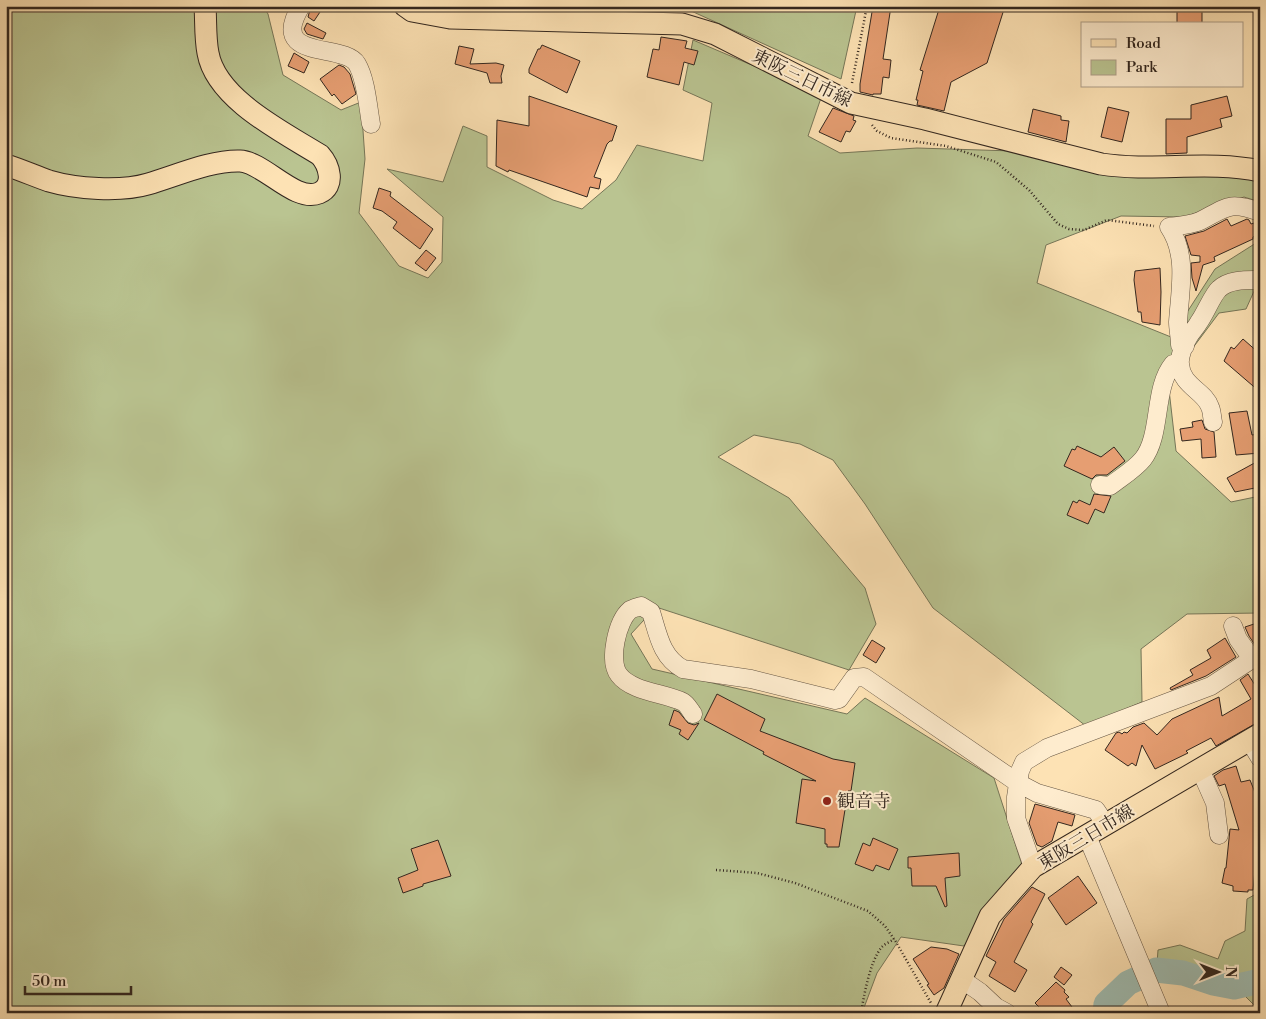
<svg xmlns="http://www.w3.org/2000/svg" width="1266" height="1019" font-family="'Libre Bodoni','Noto Serif JP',serif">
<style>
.green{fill:#bac491;stroke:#767658}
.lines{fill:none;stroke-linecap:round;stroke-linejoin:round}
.river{stroke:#a0bdb2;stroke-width:25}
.building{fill:#e69e72;stroke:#33271f}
.minor-casing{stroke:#665644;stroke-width:19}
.major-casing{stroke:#33271f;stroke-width:23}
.path{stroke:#33271f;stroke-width:2.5;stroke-dasharray:1 2.5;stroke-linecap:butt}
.minor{stroke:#feecce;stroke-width:18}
.major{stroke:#fde2b4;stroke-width:21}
.poi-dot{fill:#8f2418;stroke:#feecce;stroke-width:2}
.labels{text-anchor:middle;stroke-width:4;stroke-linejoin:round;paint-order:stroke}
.street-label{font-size:18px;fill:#33271f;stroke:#feecce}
.poi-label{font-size:18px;fill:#33271f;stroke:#feecce;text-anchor:start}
</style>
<rect width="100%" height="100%" fill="#fde2b4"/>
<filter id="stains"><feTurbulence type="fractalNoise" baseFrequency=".004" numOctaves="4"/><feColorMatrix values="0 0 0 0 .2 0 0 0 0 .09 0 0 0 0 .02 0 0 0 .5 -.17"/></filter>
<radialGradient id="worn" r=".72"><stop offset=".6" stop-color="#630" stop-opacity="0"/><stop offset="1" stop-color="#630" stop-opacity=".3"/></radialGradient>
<path class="green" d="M 6,6 L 263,6 L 268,14 L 283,75 L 341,110 L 361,102 L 365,159 L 359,213 L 399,266 L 428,278 L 442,262 L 443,217 L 387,169 L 443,182 L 463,126 L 487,136 L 487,167 L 553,200 L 582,209 L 616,180 L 637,145 L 703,161 L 712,103 L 683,90 L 693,40 L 822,95 L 808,136 L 840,153 L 917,148 L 1013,151 L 1260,177 L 1260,202 L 1244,197 L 1184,217 L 1121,216 L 1046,245 L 1037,283 L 1171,337 L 1215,269 L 1256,243 L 1260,243 L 1260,278 L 1246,309 L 1219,313 L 1168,381 L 1176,451 L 1231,502 L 1260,496 L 1260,613 L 1187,614 L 1141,649 L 1142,702 L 1086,726 L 933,608 L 865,504 L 833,460 L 800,444 L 754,435 L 718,457 L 789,498 L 865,588 L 876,624 L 849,670 L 656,607 L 631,634 L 652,669 L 847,714 L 865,698 L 994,778 L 1023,868 L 964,946 L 901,937 L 877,973 L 862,1013 L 6,1013 Z
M 688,6 L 857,6 L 841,79 L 689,10 Z
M 1260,887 L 1260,1011 L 1244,995 L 1220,975 L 1157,964 L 1158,950 L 1180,945 L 1218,959 L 1225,941 L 1245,931 L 1247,899 L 1256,894 Z"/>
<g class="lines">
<path class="river" d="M 1105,1013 L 1106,1004 L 1128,983 L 1156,970 L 1183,973 L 1213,983 L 1234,987 L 1260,981"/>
</g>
<path class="building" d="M 311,6 L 324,6 L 314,21 L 308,17 Z
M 873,6 L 891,6 L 883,59 L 891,60 L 889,78 L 883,77 L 881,94 L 873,94 L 873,95 L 860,92 L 860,84 Z
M 940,6 L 1005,6 L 987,63 L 951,82 L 944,111 L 917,105 L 918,100 L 916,100 L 923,71 L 920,70 Z
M 1177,6 L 1202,6 L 1202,23 L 1177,23 Z
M 307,23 L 326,33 L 323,39 L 307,34 L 304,29 Z
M 661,37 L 687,41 L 685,48 L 698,51 L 694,65 L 684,62 L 679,85 L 647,77 L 653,49 L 659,50 Z
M 542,45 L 580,61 L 567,93 L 529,73 L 529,69 L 538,49 L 540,49 Z
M 459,46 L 474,49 L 470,64 L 496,63 L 504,65 L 501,76 L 502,83 L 490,83 L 487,73 L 455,64 Z
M 294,53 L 309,62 L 304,73 L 288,66 Z
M 339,65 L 344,67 L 350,74 L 356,94 L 342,104 L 334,94 L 332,96 L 320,79 Z
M 529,96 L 617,126 L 612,141 L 610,141 L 607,144 L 594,177 L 601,179 L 599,189 L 590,187 L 587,197 L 509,170 L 508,172 L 496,166 L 497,120 L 529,126 Z
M 1227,96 L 1232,116 L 1220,119 L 1222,127 L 1187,137 L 1187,153 L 1166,154 L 1166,119 L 1191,119 L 1191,105 Z
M 1108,107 L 1129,112 L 1122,142 L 1101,137 Z
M 833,108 L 854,116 L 853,120 L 856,121 L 850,132 L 846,131 L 841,142 L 819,132 Z
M 1033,109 L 1061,116 L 1061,120 L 1069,121 L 1066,142 L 1028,132 Z
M 379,188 L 391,192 L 390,196 L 433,229 L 420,249 L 393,228 L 397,222 L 382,211 L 373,208 Z
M 1227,219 L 1231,226 L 1247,219 L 1249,220 L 1251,224 L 1254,223 L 1257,235 L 1253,237 L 1253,239 L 1214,257 L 1215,261 L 1203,265 L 1196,291 L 1192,278 L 1191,263 L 1200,262 L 1200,256 L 1191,255 L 1185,236 L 1204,231 Z
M 426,250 L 436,258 L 426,271 L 415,263 Z
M 1160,268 L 1161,292 L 1160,325 L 1142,322 L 1141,312 L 1138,312 L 1134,280 L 1135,271 Z
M 1243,339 L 1260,354 L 1260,392 L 1224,361 L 1231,347 L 1234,349 Z
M 1247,411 L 1252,435 L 1258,434 L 1260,453 L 1236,455 L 1229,413 Z
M 1202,420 L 1205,429 L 1214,432 L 1216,457 L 1202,458 L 1201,439 L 1182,441 L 1180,429 L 1193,427 L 1192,422 Z
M 1077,446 L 1101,457 L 1114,447 L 1125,461 L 1107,475 L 1096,475 L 1092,479 L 1064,466 L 1072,449 L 1075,450 Z
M 1260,460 L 1260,487 L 1235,492 L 1227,478 Z
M 1094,494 L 1111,496 L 1104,513 L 1095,509 L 1088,524 L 1067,515 L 1073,501 L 1077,503 L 1079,500 L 1090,505 Z
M 1260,622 L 1260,648 L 1257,648 L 1249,636 L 1245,627 Z
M 1225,638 L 1236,657 L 1206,676 L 1171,690 L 1170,688 L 1193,675 L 1190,670 L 1211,658 L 1207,650 Z
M 872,640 L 885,648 L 876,663 L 863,655 Z
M 1248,674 L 1260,693 L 1260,721 L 1216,746 L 1211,738 L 1186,751 L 1188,753 L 1155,769 L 1142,745 L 1136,766 L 1132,763 L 1128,766 L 1105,750 L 1116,733 L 1119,732 L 1122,734 L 1124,732 L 1127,733 L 1133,727 L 1144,723 L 1157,735 L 1172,719 L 1219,697 L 1222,716 L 1251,699 L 1240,680 Z
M 717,694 L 765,719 L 760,731 L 833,759 L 855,763 L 851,791 L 848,791 L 839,847 L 827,847 L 827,844 L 825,844 L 825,829 L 796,823 L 802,779 L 816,781 L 763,754 L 764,752 L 704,720 Z
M 674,710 L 679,712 L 688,723 L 694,725 L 699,723 L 688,740 L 679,734 L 681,730 L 669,725 Z
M 1236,766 L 1241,782 L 1250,780 L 1260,805 L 1260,860 L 1256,860 L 1253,890 L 1248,890 L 1248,892 L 1233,891 L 1233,886 L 1222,883 L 1225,868 L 1226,868 L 1230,829 L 1239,830 L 1225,784 L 1219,786 L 1214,776 L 1223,770 Z
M 1035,804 L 1075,815 L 1072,826 L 1058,822 L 1052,841 L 1042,847 L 1037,845 L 1029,823 Z
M 873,838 L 898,849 L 889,870 L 876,865 L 873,871 L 855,864 L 863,843 L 870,846 Z
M 438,840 L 451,876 L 423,884 L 423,886 L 403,893 L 398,878 L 418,870 L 411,849 Z
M 959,853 L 960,876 L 945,878 L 947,906 L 945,907 L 936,886 L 912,886 L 911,868 L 908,868 L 908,857 Z
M 1078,876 L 1097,903 L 1066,925 L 1048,898 Z
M 1032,887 L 1045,894 L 1031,922 L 1033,924 L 1014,962 L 1027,970 L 1015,992 L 989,976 L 996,962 L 986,956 L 1004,919 Z
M 931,947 L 947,949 L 959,954 L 944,988 L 934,995 L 927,985 L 929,984 L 913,959 Z
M 1061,967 L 1072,975 L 1064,985 L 1054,977 Z
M 1056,982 L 1065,990 L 1064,992 L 1069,997 L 1066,999 L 1072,1007 L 1065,1013 L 1045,1013 L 1035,1003 Z"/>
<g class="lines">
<g class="minor-casing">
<path id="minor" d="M 301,6 C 267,62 344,42 357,64 C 366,79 368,107 371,124
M 560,6 L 561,19
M 1185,346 L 1180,345 C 1180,337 1178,329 1178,322 C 1180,290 1188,255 1169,227 C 1179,226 1191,225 1200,221 C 1227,207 1229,201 1260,212
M 1213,422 C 1212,418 1212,411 1210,407 C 1205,391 1181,386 1180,364 C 1179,357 1184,344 1188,338 C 1191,332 1196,328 1199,322 C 1205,314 1213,294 1219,289 C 1229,279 1247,280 1260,280
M 1100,485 L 1110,486 C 1120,478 1134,470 1143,459 C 1162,435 1153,388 1173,364 L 1179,363
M 1233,626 L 1238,639 L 1252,659
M 693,714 C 690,710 687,704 683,702 C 665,693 632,692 619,675 C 608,661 617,621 630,610 C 633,608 638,607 641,606 L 651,612 C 658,634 661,657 683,669 L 751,679 L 835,700 L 839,699 L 854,678 L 864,677 L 1018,783 L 1037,793 L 1096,810 L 1106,825
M 1249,740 L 1260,758
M 1200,769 L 1215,803 L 1219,835
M 1087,836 L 1161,1013
M 1033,867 L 1016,818 L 1016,797 L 1020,771 L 1024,762 L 1047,748 L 1211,686 L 1252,659 L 1260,658
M 961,979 L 980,992 L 996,1007 L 1007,1013"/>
</g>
<g class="major-casing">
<path id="major" d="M 405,6 L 412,11 L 450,18 L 682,24 L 715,34 L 851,103 L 925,119 L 1101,164 C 1154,172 1208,160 1260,171
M 6,165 C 21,170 35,176 49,181 C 76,189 121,192 148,184 C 176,176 211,160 240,161 C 264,162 295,203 319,193 C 336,186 329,165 320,155 C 283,132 216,99 208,53 C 205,38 206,21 205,6
M 946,1013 L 990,916 L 1033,867 L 1260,734"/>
</g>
<path class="path" d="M 852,83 L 867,6
M 872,125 L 877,131 L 891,138 L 946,146 L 996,162 L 1029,190 L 1058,224 L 1069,229 L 1084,230 L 1107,220 L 1154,226
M 716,870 L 757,873 L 795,883 L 868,911 L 885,926 L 896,942 L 931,1003
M 861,1013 C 864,995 870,962 881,948 C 884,944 890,942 894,939"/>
<use href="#minor" class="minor"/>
<use href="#major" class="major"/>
</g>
<circle class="poi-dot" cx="827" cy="801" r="5"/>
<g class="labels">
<g class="street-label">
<text transform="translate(802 78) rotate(26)" y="6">東阪三日市線</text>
<text transform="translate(1086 837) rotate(-31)" y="6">東阪三日市線</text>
</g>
<g class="poi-label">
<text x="837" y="807">観音寺</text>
</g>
</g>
<rect width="1266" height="1019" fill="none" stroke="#fde2b4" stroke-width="25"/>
<rect x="8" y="8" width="1251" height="1004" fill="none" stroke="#33271f" stroke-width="2.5"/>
<rect x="12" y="12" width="1241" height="994" fill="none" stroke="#33271f"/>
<rect x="1081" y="22" width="162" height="65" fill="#feecce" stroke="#ad9d88"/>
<rect x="1091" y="39" width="25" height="8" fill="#fde2b4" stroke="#ad9d88"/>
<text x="1126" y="48" font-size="15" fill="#33271f">Road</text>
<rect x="1091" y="60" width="25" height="15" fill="#bac491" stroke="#ad9d88"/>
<text x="1126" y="72" font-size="15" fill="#33271f">Park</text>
<g transform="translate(1218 972) rotate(90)" stroke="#feecce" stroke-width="4" paint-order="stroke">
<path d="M0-4L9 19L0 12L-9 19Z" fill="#33271f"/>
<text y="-8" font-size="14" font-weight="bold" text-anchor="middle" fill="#33271f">N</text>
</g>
<path d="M25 986v8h106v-8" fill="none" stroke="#33271f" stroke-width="2.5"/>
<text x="32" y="986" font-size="15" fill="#33271f" stroke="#feecce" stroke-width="4" paint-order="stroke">50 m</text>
<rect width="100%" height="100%" filter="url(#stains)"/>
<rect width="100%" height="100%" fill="url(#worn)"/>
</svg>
